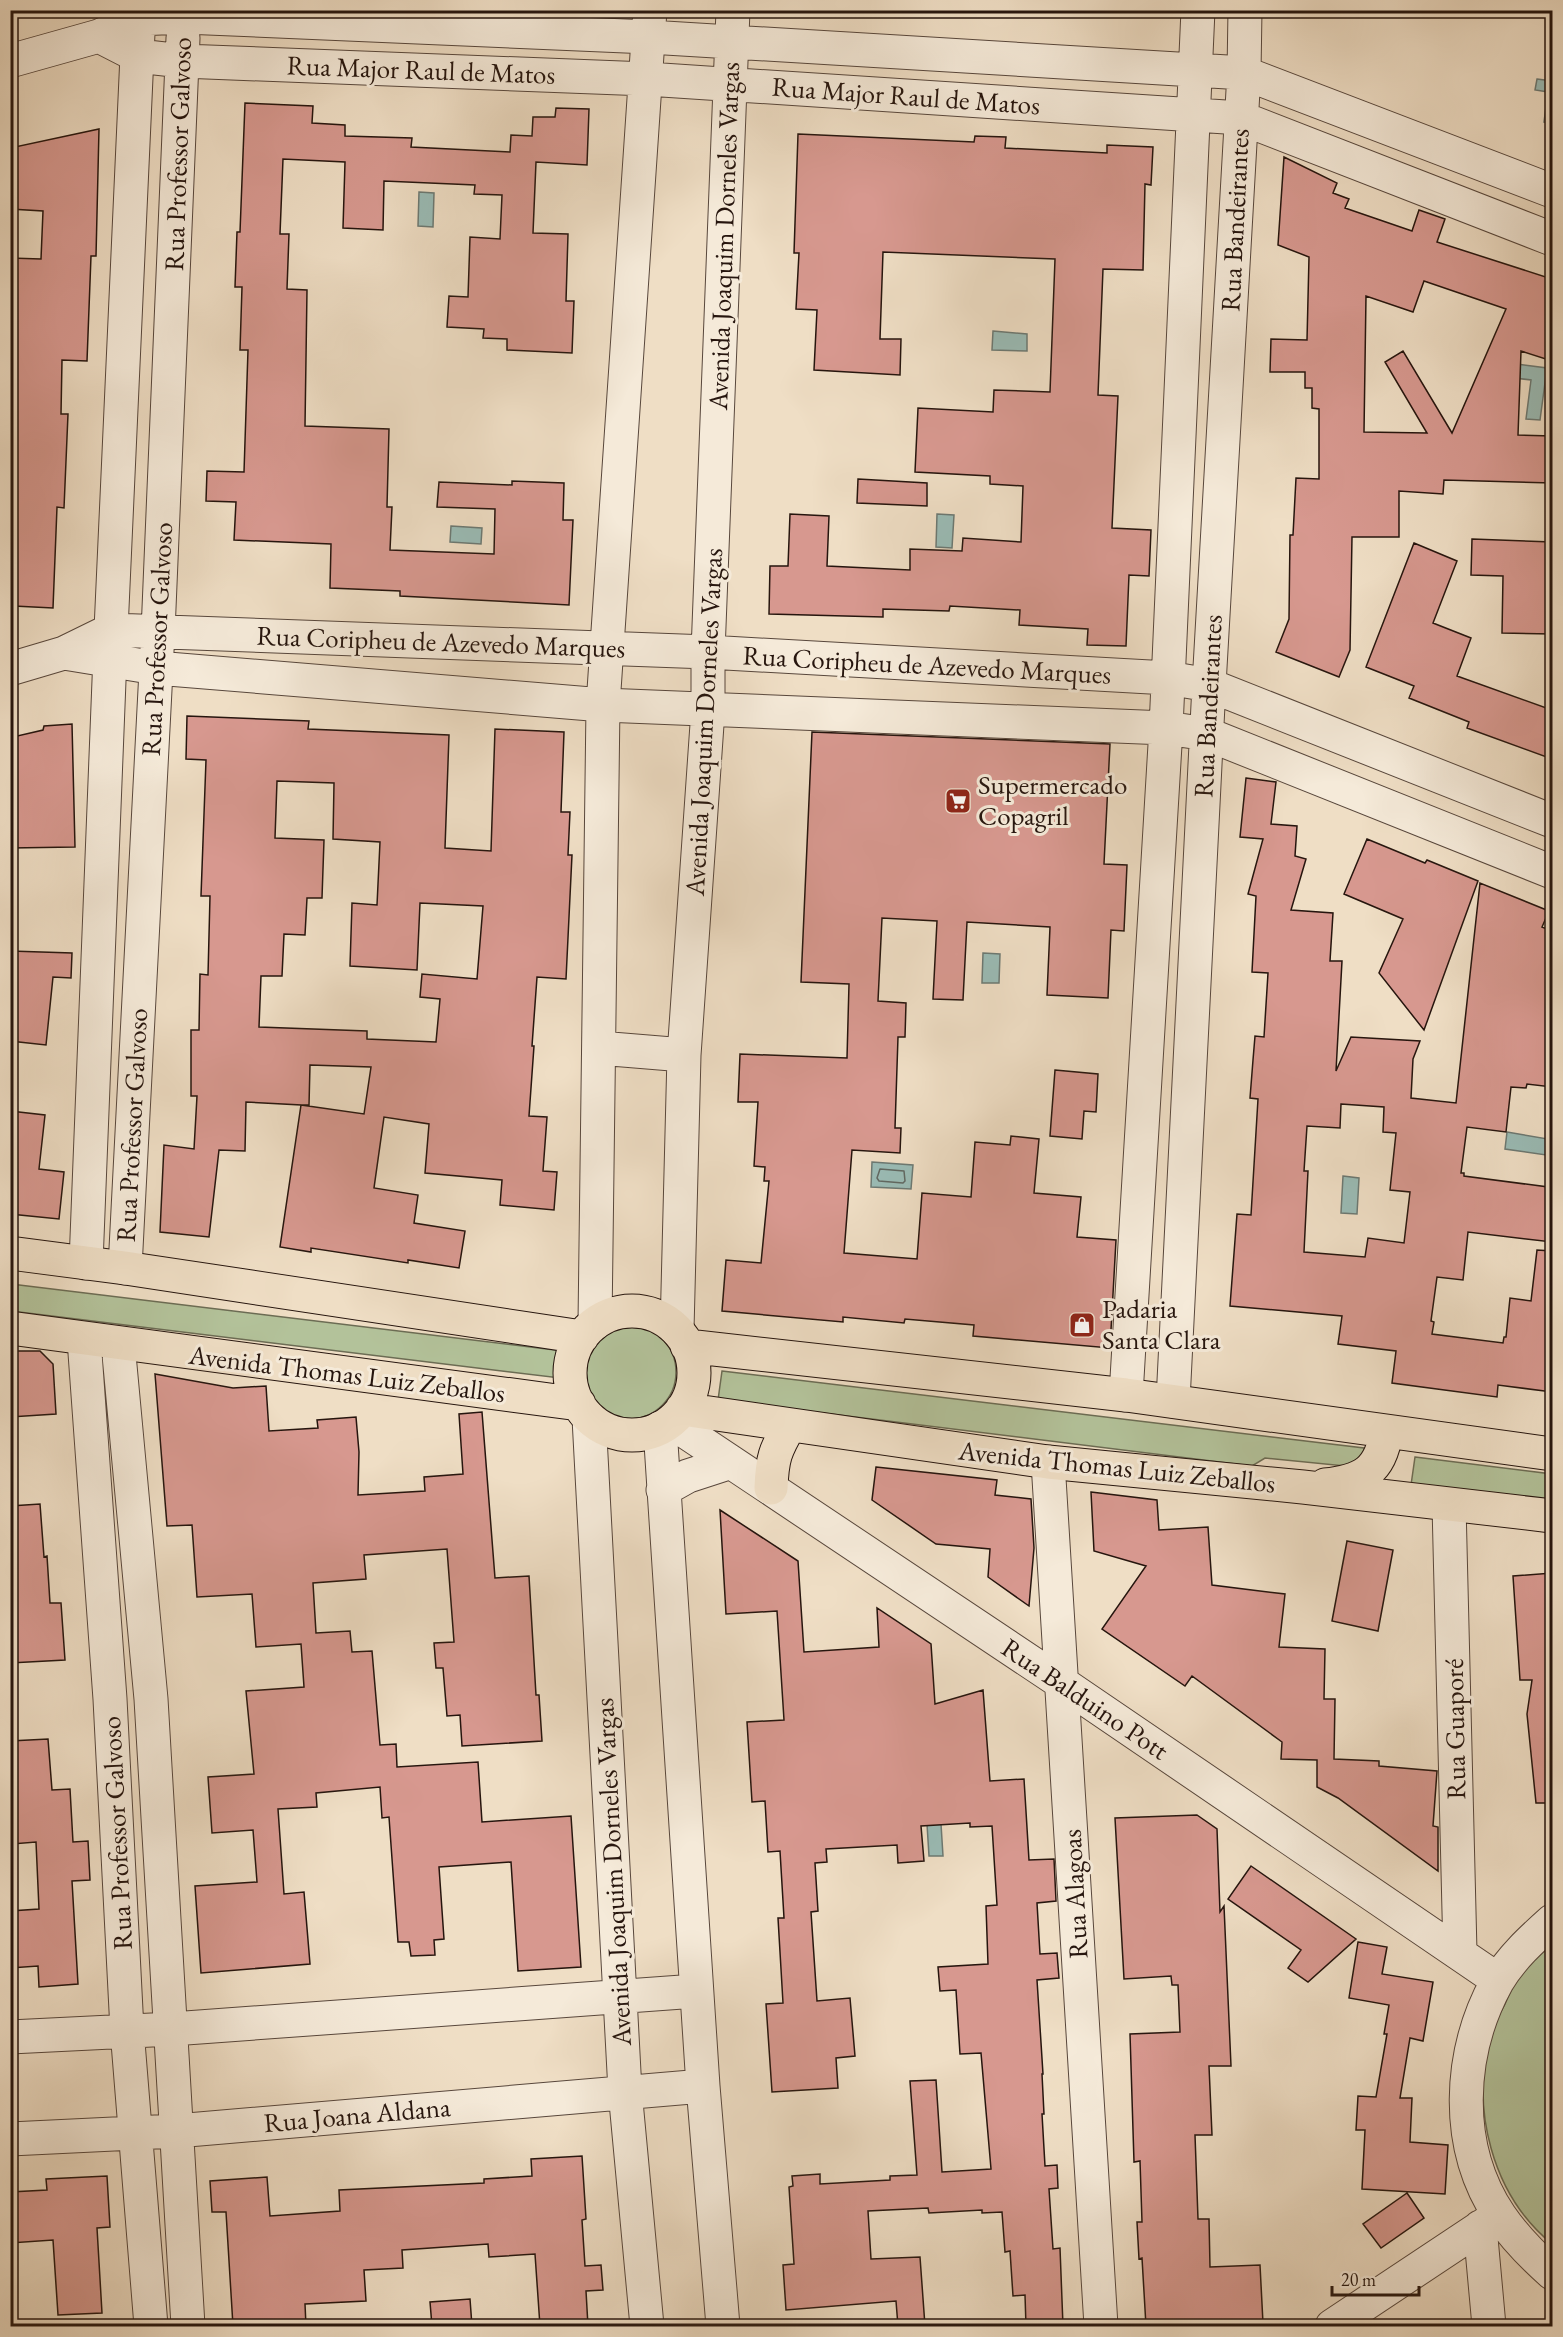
<svg xmlns="http://www.w3.org/2000/svg" width="1563" height="2337" font-family="'EB Garamond',serif">
<style>
.green{fill:#b3c29a;stroke:#6c6c54;stroke-width:1.5}
.water{fill:#9abcb6;stroke:#6c7973;stroke-width:1.5}
.lines{fill:none;stroke-linecap:round;stroke-linejoin:round}
.shore{stroke:#606862;stroke-width:1.5}
.building{fill:#d7988f;stroke:#26150e;stroke-width:1.5;fill-rule:evenodd}
.minor-casing{stroke:#58473c;stroke-width:35}
.major-casing{stroke:#26150e;stroke-width:35}
.minor{stroke:#f5ead9;stroke-width:33}
.major{stroke:#efdec5;stroke-width:33}
.labels{text-anchor:middle;stroke-width:6;stroke-linejoin:round;paint-order:stroke}
.street-label{font-size:27px;fill:#26150e;stroke:#f5ead9}
.poi-label{font-size:27px;fill:#26150e;stroke:#f5ead9;text-anchor:start}
</style>
<rect width="100%" height="100%" fill="#efdec5"/>
<filter id="stains"><feTurbulence type="fractalNoise" baseFrequency=".00333" numOctaves="4"/><feColorMatrix values="0 0 0 0 .2 0 0 0 0 .09 0 0 0 0 .02 0 0 0 .5 -.17"/></filter>
<radialGradient id="worn" r=".72"><stop offset=".6" stop-color="#630" stop-opacity="0"/><stop offset="1" stop-color="#630" stop-opacity=".3"/></radialGradient>
<path class="green" d="M 11,1284 L 563,1351 L 560,1378 L 11,1311 Z
M582 1372a47 47 0 1 1 94 0a47 47 0 1 1-94 0Z
M 722,1371 L 1364,1448 L 1365,1468 L 1265,1458 L 1252,1466 L 718,1400 Z
M 1415,1457 L 1552,1474 L 1552,1503 L 1411,1485 Z
M 1552,1940 L 1552,2244 C 1492,2195 1470,2108 1491,2035 C 1493,2025 1499,2015 1504,2006 C 1508,1998 1511,1988 1516,1981 C 1526,1966 1541,1953 1552,1940 Z"/>
<path class="water" d="M 1537,79 L 1552,81 L 1552,123 L 1544,122 L 1548,92 L 1535,90 Z
M 419,192 L 434,193 L 433,227 L 418,226 Z
M 993,331 L 1027,334 L 1027,351 L 992,350 Z
M 1517,364 L 1547,368 L 1540,420 L 1526,419 L 1531,380 L 1515,378 Z
M 937,514 L 954,515 L 952,548 L 936,547 Z
M 451,526 L 482,528 L 481,544 L 450,542 Z
M 983,953 L 1000,954 L 999,983 L 982,983 Z
M 1507,1132 L 1548,1139 L 1546,1155 L 1505,1149 Z
M 872,1162 L 913,1165 L 911,1189 L 871,1187 Z
M 1343,1176 L 1359,1178 L 1357,1214 L 1341,1213 Z
M 927,1824 L 941,1824 L 943,1856 L 929,1856 Z"/>
<g class="lines">
<path class="shore" d="M 880,1169 L 904,1171 L 905,1181 L 903,1183 L 879,1181 L 877,1178 Z"/>
</g>
<path class="building" d="M 245,103 L 313,106 L 312,123 L 345,125 L 345,136 L 412,138 L 411,147 L 510,152 L 511,135 L 532,136 L 533,117 L 555,117 L 556,108 L 589,109 L 587,165 L 536,162 L 533,233 L 568,234 L 566,301 L 574,301 L 572,353 L 507,350 L 507,339 L 483,338 L 484,329 L 447,327 L 449,296 L 468,297 L 470,237 L 500,239 L 502,195 L 474,194 L 475,185 L 384,181 L 383,230 L 343,228 L 345,162 L 283,159 L 280,234 L 289,234 L 287,289 L 307,290 L 305,426 L 389,429 L 387,507 L 392,507 L 390,550 L 494,554 L 495,509 L 437,507 L 439,482 L 512,485 L 512,481 L 564,483 L 563,520 L 573,520 L 569,605 L 400,596 L 400,591 L 330,588 L 331,544 L 234,540 L 236,502 L 206,501 L 207,471 L 244,472 L 248,350 L 240,350 L 242,287 L 235,287 L 237,232 L 240,232 Z
M 99,129 L 96,256 L 91,256 L 87,361 L 62,360 L 61,414 L 68,414 L 64,508 L 57,507 L 53,608 L 14,606 L 15,583 L 10,583 L 10,258 L 41,259 L 43,211 L 10,209 L 10,148 Z
M 798,134 L 974,142 L 975,136 L 1006,137 L 1005,148 L 1107,153 L 1107,145 L 1153,147 L 1151,185 L 1145,184 L 1143,270 L 1103,269 L 1098,395 L 1118,396 L 1112,528 L 1151,530 L 1149,576 L 1129,575 L 1126,646 L 1087,645 L 1088,629 L 1019,625 L 1020,610 L 950,606 L 949,611 L 883,609 L 883,617 L 769,614 L 770,566 L 788,566 L 790,514 L 829,516 L 827,566 L 910,570 L 910,549 L 962,551 L 963,538 L 1021,542 L 1023,486 L 990,484 L 990,476 L 915,472 L 918,408 L 993,412 L 994,390 L 1050,392 L 1055,259 L 883,252 L 880,339 L 901,339 L 900,375 L 814,370 L 817,310 L 796,309 L 799,253 L 794,253 Z
M 1284,157 L 1337,183 L 1333,193 L 1349,199 L 1345,208 L 1412,231 L 1419,210 L 1445,219 L 1437,242 L 1552,279 L 1552,361 L 1521,351 L 1518,435 L 1552,436 L 1552,483 L 1444,480 L 1443,494 L 1399,491 L 1399,537 L 1352,537 L 1350,650 L 1339,677 L 1276,652 L 1289,619 L 1290,535 L 1293,535 L 1296,478 L 1319,479 L 1319,409 L 1312,408 L 1312,388 L 1305,388 L 1305,372 L 1270,372 L 1271,339 L 1307,340 L 1309,257 L 1278,245 ZM 1424,281 L 1506,309 L 1452,433 L 1403,351 L 1385,362 L 1427,433 L 1364,432 L 1366,296 L 1413,312 Z
M 858,479 L 927,483 L 927,506 L 857,503 Z
M 1472,539 L 1552,542 L 1552,634 L 1502,633 L 1503,576 L 1471,575 Z
M 1414,543 L 1457,561 L 1433,623 L 1471,638 L 1457,676 L 1552,710 L 1552,759 L 1467,728 L 1469,722 L 1409,698 L 1414,686 L 1366,667 Z
M 187,716 L 309,721 L 308,729 L 449,735 L 445,848 L 491,851 L 495,729 L 564,732 L 561,812 L 570,812 L 568,855 L 572,855 L 566,979 L 537,977 L 532,1046 L 534,1046 L 529,1116 L 547,1117 L 543,1171 L 557,1172 L 554,1210 L 500,1205 L 502,1180 L 425,1173 L 429,1124 L 384,1117 L 374,1188 L 418,1195 L 414,1223 L 465,1231 L 459,1268 L 408,1260 L 408,1263 L 311,1248 L 311,1252 L 280,1247 L 301,1105 L 246,1102 L 245,1151 L 219,1150 L 209,1237 L 160,1232 L 164,1145 L 194,1149 L 197,1096 L 191,1096 L 191,1030 L 199,1030 L 200,974 L 208,975 L 210,896 L 201,896 L 206,760 L 186,759 ZM 277,781 L 334,783 L 333,839 L 380,842 L 377,905 L 352,903 L 350,966 L 417,970 L 420,903 L 483,906 L 477,979 L 422,974 L 420,997 L 440,999 L 436,1042 L 367,1039 L 367,1031 L 259,1027 L 261,976 L 282,976 L 284,934 L 305,935 L 307,898 L 322,898 L 324,840 L 275,838 ZM 310,1065 L 371,1067 L 364,1114 L 301,1105 L 309,1105 Z
M 72,724 L 75,847 L 10,848 L 10,748 L 17,748 L 17,736 L 43,730 L 44,726 Z
M 812,732 L 1110,744 L 1104,864 L 1127,865 L 1124,931 L 1111,930 L 1108,998 L 1047,995 L 1050,927 L 967,922 L 963,1000 L 933,999 L 937,921 L 882,918 L 878,1001 L 906,1003 L 905,1037 L 898,1037 L 895,1128 L 901,1128 L 900,1153 L 852,1150 L 844,1253 L 917,1259 L 922,1193 L 971,1197 L 975,1142 L 1010,1145 L 1011,1136 L 1039,1139 L 1034,1193 L 1081,1197 L 1077,1237 L 1116,1240 L 1110,1348 L 973,1336 L 974,1325 L 905,1319 L 904,1323 L 843,1317 L 843,1322 L 722,1311 L 726,1260 L 761,1263 L 769,1181 L 764,1181 L 765,1167 L 754,1166 L 758,1102 L 738,1102 L 740,1054 L 847,1058 L 849,984 L 801,982 Z
M 1246,778 L 1276,782 L 1271,824 L 1297,826 L 1295,856 L 1306,859 L 1291,910 L 1333,913 L 1330,961 L 1342,961 L 1336,1071 L 1351,1037 L 1420,1041 L 1413,1059 L 1411,1098 L 1456,1103 L 1480,883 L 1549,911 L 1542,927 L 1552,931 L 1552,1087 L 1527,1084 L 1526,1088 L 1511,1087 L 1506,1132 L 1467,1127 L 1461,1173 L 1464,1173 L 1464,1176 L 1548,1187 L 1547,1191 L 1552,1192 L 1552,1242 L 1468,1232 L 1463,1280 L 1437,1277 L 1431,1321 L 1434,1322 L 1432,1334 L 1503,1343 L 1504,1337 L 1506,1337 L 1510,1298 L 1531,1301 L 1537,1250 L 1552,1251 L 1552,1392 L 1498,1385 L 1497,1397 L 1392,1383 L 1396,1351 L 1338,1344 L 1342,1316 L 1230,1306 L 1237,1214 L 1251,1215 L 1258,1099 L 1250,1098 L 1253,1060 L 1255,1036 L 1264,1037 L 1268,973 L 1252,972 L 1256,896 L 1248,894 L 1263,839 L 1240,837 ZM 1341,1104 L 1384,1107 L 1383,1132 L 1396,1133 L 1390,1190 L 1410,1192 L 1404,1243 L 1368,1238 L 1365,1257 L 1304,1252 L 1308,1171 L 1304,1171 L 1307,1126 L 1340,1128 Z
M 1367,839 L 1425,863 L 1427,860 L 1478,881 L 1424,1030 L 1379,973 L 1403,919 L 1344,894 Z
M 10,951 L 72,953 L 71,978 L 53,977 L 46,1045 L 10,1041 Z
M 1055,1070 L 1098,1074 L 1096,1112 L 1084,1111 L 1082,1139 L 1050,1136 Z
M 10,1111 L 45,1115 L 39,1169 L 64,1172 L 59,1219 L 10,1214 Z
M 10,1351 L 40,1351 L 53,1364 L 56,1414 L 10,1417 Z
M 155,1374 L 233,1388 L 266,1386 L 269,1431 L 318,1428 L 317,1420 L 356,1417 L 359,1452 L 358,1495 L 425,1491 L 424,1477 L 463,1474 L 459,1414 L 482,1412 L 495,1578 L 529,1576 L 536,1695 L 539,1695 L 542,1741 L 462,1746 L 460,1715 L 447,1716 L 443,1668 L 436,1668 L 434,1643 L 454,1642 L 447,1549 L 364,1555 L 366,1579 L 313,1583 L 316,1633 L 350,1631 L 352,1652 L 372,1651 L 380,1745 L 396,1744 L 397,1767 L 478,1762 L 482,1822 L 571,1816 L 581,1967 L 518,1971 L 511,1862 L 439,1867 L 444,1939 L 434,1940 L 435,1955 L 411,1956 L 409,1942 L 398,1942 L 389,1817 L 382,1818 L 380,1787 L 316,1793 L 317,1807 L 278,1809 L 284,1894 L 304,1892 L 310,1964 L 201,1973 L 195,1886 L 257,1882 L 253,1830 L 212,1833 L 208,1777 L 254,1774 L 246,1691 L 304,1687 L 301,1644 L 256,1647 L 252,1594 L 197,1597 L 192,1525 L 167,1526 Z
M 876,1467 L 997,1480 L 995,1495 L 1031,1499 L 1034,1548 L 1029,1606 L 988,1577 L 990,1549 L 936,1544 L 872,1500 Z
M 1091,1492 L 1157,1500 L 1159,1530 L 1208,1527 L 1212,1585 L 1285,1594 L 1279,1647 L 1325,1649 L 1324,1699 L 1335,1699 L 1334,1759 L 1379,1761 L 1379,1766 L 1437,1771 L 1433,1826 L 1438,1827 L 1438,1871 L 1338,1798 L 1317,1787 L 1317,1760 L 1281,1759 L 1282,1742 L 1192,1676 L 1185,1686 L 1102,1629 L 1146,1566 L 1094,1551 Z
M 40,1504 L 44,1557 L 47,1556 L 50,1603 L 61,1603 L 65,1660 L 10,1663 L 10,1506 Z
M 720,1510 L 798,1561 L 804,1652 L 879,1647 L 877,1608 L 931,1644 L 935,1704 L 983,1690 L 990,1781 L 1024,1779 L 1029,1860 L 1054,1859 L 1056,1901 L 1037,1903 L 1040,1954 L 1057,1953 L 1059,1978 L 1037,1980 L 1043,2074 L 1042,2074 L 1044,2114 L 1042,2114 L 1045,2166 L 1057,2165 L 1058,2188 L 1049,2189 L 1053,2249 L 1060,2248 L 1063,2326 L 1026,2326 L 1025,2295 L 1013,2296 L 1010,2251 L 1005,2252 L 1002,2212 L 982,2213 L 982,2210 L 929,2213 L 928,2208 L 868,2211 L 871,2259 L 920,2257 L 925,2326 L 898,2326 L 896,2301 L 786,2310 L 783,2265 L 794,2264 L 789,2187 L 793,2186 L 792,2176 L 820,2174 L 820,2184 L 890,2180 L 890,2176 L 917,2175 L 910,2081 L 936,2080 L 942,2172 L 991,2169 L 981,2053 L 960,2054 L 956,1990 L 940,1991 L 938,1967 L 988,1964 L 986,1906 L 997,1905 L 992,1826 L 970,1827 L 970,1823 L 921,1826 L 924,1861 L 898,1863 L 897,1845 L 826,1849 L 827,1862 L 815,1863 L 818,1911 L 811,1912 L 817,2001 L 850,1998 L 855,2056 L 836,2058 L 838,2088 L 772,2092 L 766,2004 L 783,2003 L 778,1918 L 784,1918 L 780,1851 L 768,1852 L 765,1801 L 752,1802 L 747,1722 L 784,1720 L 777,1611 L 726,1614 Z
M 1347,1541 L 1393,1550 L 1378,1631 L 1332,1621 Z
M 1552,1573 L 1552,1803 L 1536,1803 L 1527,1714 L 1532,1680 L 1520,1680 L 1513,1576 Z
M 48,1739 L 52,1790 L 70,1789 L 73,1842 L 88,1841 L 90,1880 L 72,1881 L 78,1984 L 39,1987 L 38,1966 L 10,1968 L 10,1911 L 39,1909 L 36,1842 L 12,1844 L 10,1741 Z
M 1197,1815 L 1217,1829 L 1220,1912 L 1224,1906 L 1231,2066 L 1209,2066 L 1212,2135 L 1195,2135 L 1198,2219 L 1209,2219 L 1210,2267 L 1260,2265 L 1263,2323 L 1231,2324 L 1231,2326 L 1146,2326 L 1142,2258 L 1139,2259 L 1137,2222 L 1142,2222 L 1140,2161 L 1134,2162 L 1130,2034 L 1180,2032 L 1178,1985 L 1172,1985 L 1171,1976 L 1124,1979 L 1115,1818 Z
M 1251,1866 L 1356,1939 L 1308,1982 L 1288,1968 L 1301,1950 L 1228,1899 Z
M 1358,1942 L 1387,1947 L 1382,1974 L 1433,1982 L 1423,2041 L 1410,2038 L 1400,2098 L 1412,2098 L 1410,2142 L 1448,2145 L 1445,2194 L 1362,2189 L 1365,2130 L 1356,2130 L 1358,2096 L 1376,2097 L 1387,2034 L 1384,2034 L 1389,2005 L 1349,1998 Z
M 582,2156 L 586,2219 L 582,2220 L 585,2266 L 601,2265 L 603,2290 L 586,2291 L 588,2326 L 540,2326 L 535,2254 L 489,2257 L 488,2244 L 402,2250 L 403,2268 L 364,2270 L 366,2301 L 305,2304 L 306,2326 L 233,2326 L 226,2212 L 212,2212 L 210,2181 L 267,2177 L 270,2216 L 340,2211 L 339,2190 L 484,2183 L 484,2179 L 532,2176 L 531,2159 Z
M 107,2176 L 110,2227 L 97,2228 L 102,2313 L 58,2315 L 53,2240 L 10,2243 L 10,2192 L 47,2190 L 46,2179 Z
M 1407,2193 L 1424,2218 L 1381,2248 L 1363,2224 Z
M 470,2299 L 472,2326 L 432,2326 L 430,2302 Z"/>
<g class="lines">
<g class="minor-casing">
<path id="minor" d="M 99,36 L 138,56 L 182,61 L 647,79 L 1241,118 L 1552,239
M 10,61 L 99,36 L 138,19 L 184,17 L 649,37 L 1244,73 L 1552,191
M 64,653 L 156,668 L 603,705 L 1166,728 L 1207,734 L 1552,872
M 10,669 L 64,653 L 111,630 L 708,652 L 1168,678 L 1209,685 L 1552,821
M 599,1048 L 684,1055
M 86,1263 L 111,630 L 138,33
M 125,1268 L 158,632 L 183,38
M 595,1323 L 603,705 L 650,10
M 677,1330 L 684,1055 L 708,710 L 708,652 L 733,10
M 84,1339 L 110,1699 L 127,2030 L 151,2326
M 118,1344 L 151,1699 L 188,2326
M 1126,1395 L 1166,728 L 1198,10
M 1173,1401 L 1209,685 L 1244,73 L 1245,10
M 589,1418 L 625,2091 L 647,2326
M 671,1422 L 1062,1683 L 1498,1980
M 660,1428 L 703,2086 L 723,2326
M 1048,1462 L 1101,2326
M 663,1490 L 688,1476 L 731,1462
M 1449,1505 L 1460,1952
M 1552,1921 C 1532,1939 1511,1958 1497,1982 C 1458,2053 1453,2146 1500,2216 C 1515,2238 1533,2256 1552,2273
M 10,2037 L 172,2029 L 696,1991
M 10,2139 L 176,2131 L 703,2086
M 1480,2227 L 1489,2326
M 1332,2326 L 1499,2215"/>
</g>
<g class="major-casing">
<path id="major" d="M 10,1253 L 125,1268 L 582,1337
M570 1373a62 62 0 1 1 124 0a62 62 0 1 1-124 0Z
M 10,1328 L 579,1404
M 687,1346 L 1126,1395 L 1552,1454
M 682,1409 L 1048,1462 L 1303,1487 L 1552,1516
M 1325,1485 C 1362,1481 1381,1471 1386,1432
M 771,1488 C 772,1459 775,1450 790,1425"/>
</g>
<use href="#minor" class="minor"/>
<use href="#major" class="major"/>
</g>
<defs>
<g id="supermarket-square" transform="scale(1.35)"><rect x="-9" y="-9" width="18" height="18" rx="4" fill="#8f2418" stroke="#f5ead9"/><path d="M-6-5.5h2.5l.6 2H6L4.5 2H-2.5L-4.4-4H-6ZM-1.5 3.2a1.3 1.3 0 1 0 .1 0ZM3 3.2a1.3 1.3 0 1 0 .1 0Z" fill="#fff"/></g>
<g id="shop-square" transform="scale(1.35)"><rect x="-9" y="-9" width="18" height="18" rx="4" fill="#8f2418" stroke="#f5ead9"/><path d="M-5-2.5h2.3a2.7 3.5 0 0 1 5.4 0H5L5.5 6h-11ZM-1.5-2.5h3a1.5 2.3 0 0 0-3 0Z" fill="#fff"/></g>
</defs>
<g fill-rule="evenodd">
<use href="#supermarket-square" x="958" y="801"/>
<use href="#shop-square" x="1082" y="1325"/>
</g>
<g class="labels">
<g class="street-label">
<text transform="translate(421 70) rotate(2)" y="9">Rua Major Raul de Matos</text>
<text transform="translate(906 96) rotate(4)" y="9">Rua Major Raul de Matos</text>
<text transform="translate(178 154) rotate(-88)" y="9">Rua Professor Galvoso</text>
<text transform="translate(1235 220) rotate(-87)" y="9">Rua Bandeirantes</text>
<text transform="translate(724 236) rotate(-88)" y="9">Avenida Joaquim Dorneles Vargas</text>
<text transform="translate(157 639) rotate(-87)" y="9">Rua Professor Galvoso</text>
<text transform="translate(441 642) rotate(2)" y="9">Rua Coripheu de Azevedo Marques</text>
<text transform="translate(927 665) rotate(3)" y="9">Rua Coripheu de Azevedo Marques</text>
<text transform="translate(1208 706) rotate(-87)" y="9">Rua Bandeirantes</text>
<text transform="translate(704 722) rotate(-87)" y="9">Avenida Joaquim Dorneles Vargas</text>
<text transform="translate(132 1125) rotate(-87)" y="9">Rua Professor Galvoso</text>
<text transform="translate(347 1374) rotate(7)" y="9">Avenida Thomas Luiz Zeballos</text>
<text transform="translate(1117 1467) rotate(6)" y="9">Avenida Thomas Luiz Zeballos</text>
<text transform="translate(1085 1699) rotate(34)" y="9">Rua Balduino Pott</text>
<text transform="translate(1455 1729) rotate(-91)" y="9">Rua Guaporé</text>
<text transform="translate(117 1833) rotate(-93)" y="9">Rua Professor Galvoso</text>
<text transform="translate(613 1872) rotate(-93)" y="9">Avenida Joaquim Dorneles Vargas</text>
<text transform="translate(1075 1894) rotate(-93)" y="9">Rua Alagoas</text>
<text transform="translate(357 2115) rotate(-5)" y="9">Rua Joana Aldana</text>
</g>
<g class="poi-label">
<text x="978" y="794">Supermercado<tspan x="978" dy="31">Copagril</tspan></text>
<text x="1102" y="1318">Padaria<tspan x="1102" dy="31">Santa Clara</tspan></text>
</g>
</g>
<rect width="1563" height="2337" fill="none" stroke="#efdec5" stroke-width="36"/>
<rect x="12" y="12" width="1539" height="2313" fill="none" stroke="#26150e" stroke-width="3"/>
<rect x="18" y="18" width="1527" height="2301" fill="none" stroke="#26150e" stroke-width="1.5"/>
<path d="M1332 2286v9h87v-9" fill="none" stroke="#26150e" stroke-width="3"/>
<text x="1341" y="2286" font-size="18" fill="#26150e" stroke="#f5ead9" stroke-width="4.5" paint-order="stroke">20 m</text>
<rect width="100%" height="100%" filter="url(#stains)"/>
<rect width="100%" height="100%" fill="url(#worn)"/>
</svg>
